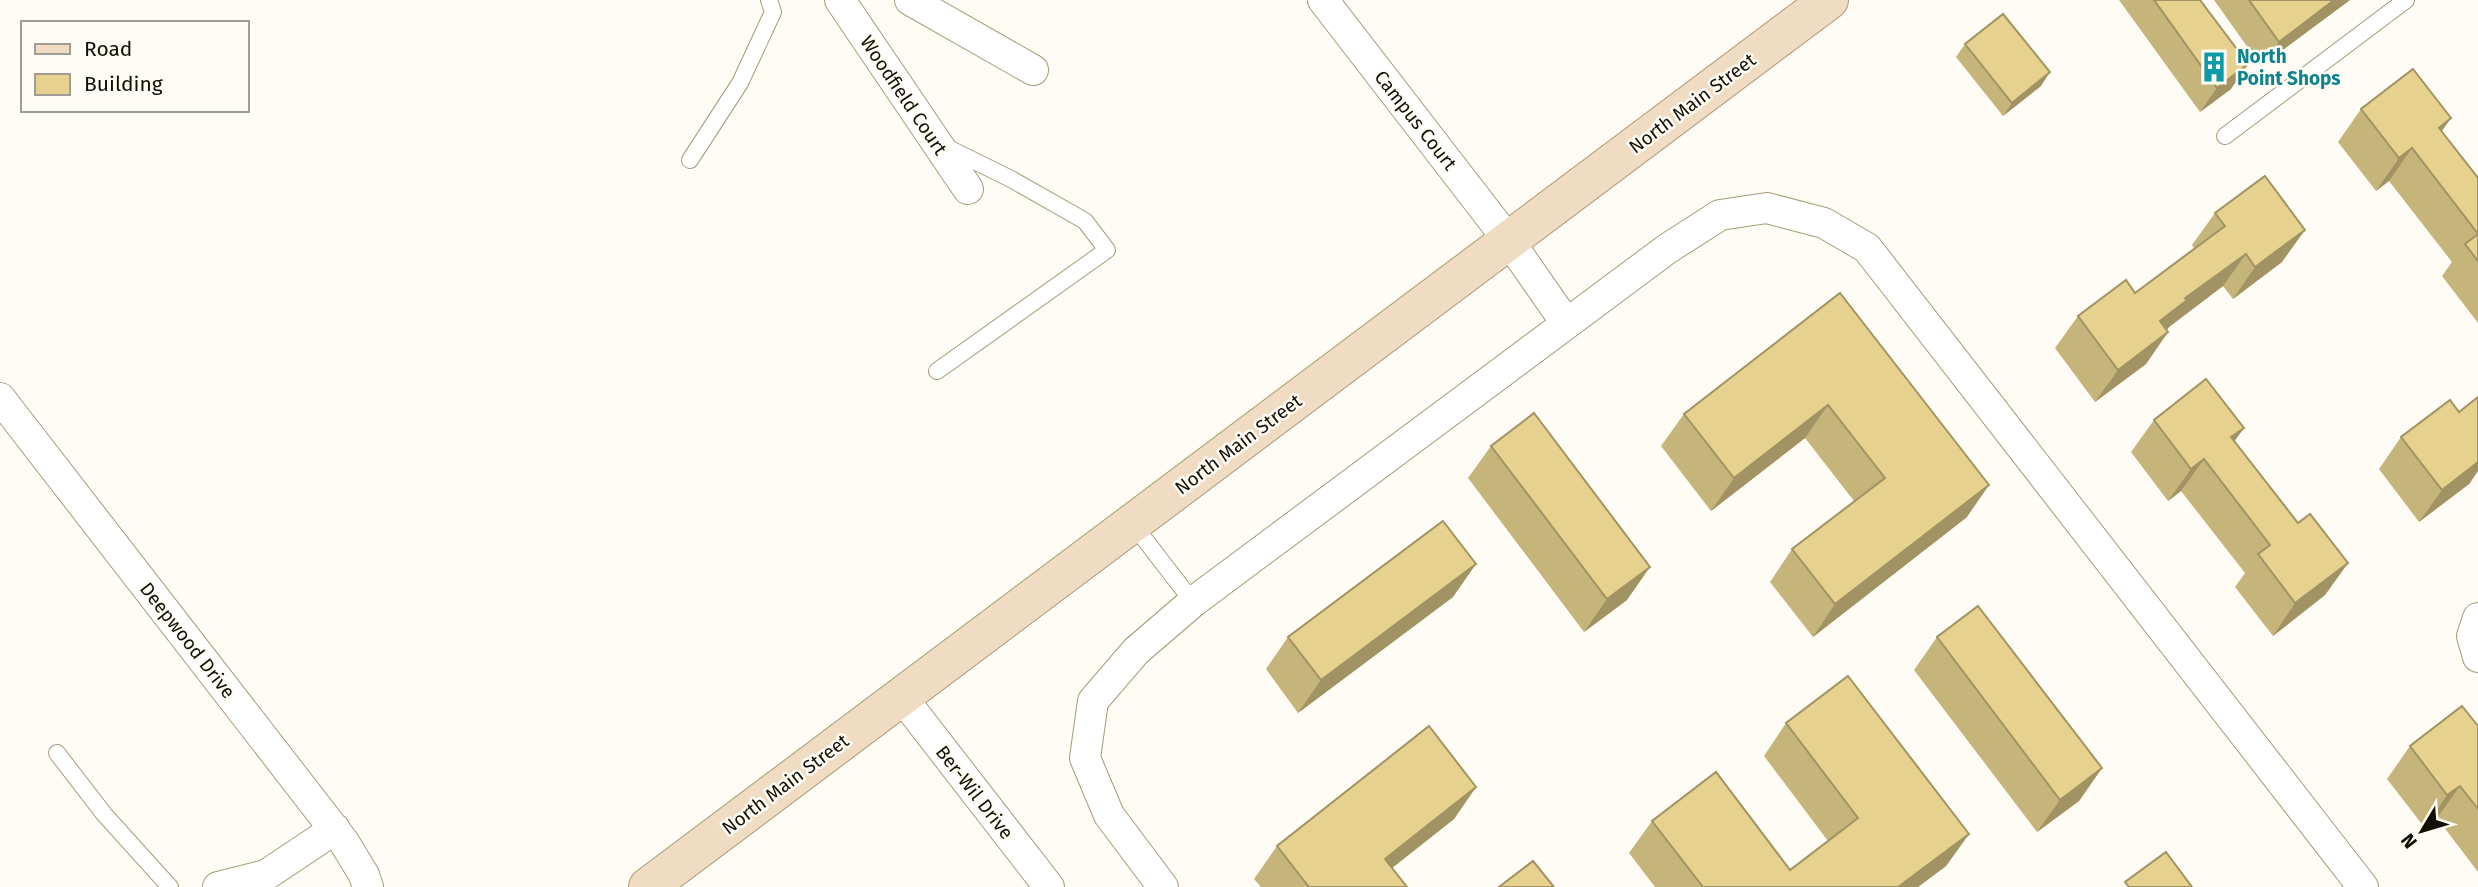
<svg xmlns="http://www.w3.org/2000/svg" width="2478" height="887" font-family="'Fira Sans',sans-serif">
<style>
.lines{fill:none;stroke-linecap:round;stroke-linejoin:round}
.service-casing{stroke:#a69c79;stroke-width:18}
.minor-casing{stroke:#a69c79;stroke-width:32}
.secondary-casing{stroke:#a69c79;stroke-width:40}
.service{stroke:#fff;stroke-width:16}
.minor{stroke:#fff;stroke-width:30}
.secondary{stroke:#f0dcc2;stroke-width:38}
.wall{fill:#c6b57a}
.shaded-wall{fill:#a19363}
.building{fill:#e6d28e;stroke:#a19363;stroke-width:2}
.labels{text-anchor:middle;stroke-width:5;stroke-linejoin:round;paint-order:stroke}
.culture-label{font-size:19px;font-weight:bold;fill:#0d838f;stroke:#fefcf4;text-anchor:start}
.street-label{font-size:19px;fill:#130f04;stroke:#fefcf4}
</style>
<rect width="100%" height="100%" fill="#fefcf4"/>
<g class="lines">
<g class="service-casing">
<path id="service" d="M 2225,136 L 2406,0
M 690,160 L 740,83 L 773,12 L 769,0
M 937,371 L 1107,250 L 1085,221 L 1011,179 L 944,146
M 1132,523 L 1193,602
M 57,753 L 104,814 L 170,887"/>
</g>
<g class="minor-casing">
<path id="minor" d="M 840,0 L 968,189
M 910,0 L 1033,70
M 1323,0 L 1509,241 L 1566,323
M 0,398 L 344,842 L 364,875 L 368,887
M 2478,618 L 2472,636 L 2478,657
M 901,696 L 1049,887
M 218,887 L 266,875 L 335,829
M 1163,887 L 1109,815 L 1085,758 L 1093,701 L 1136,651 L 1193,602 L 1667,249 L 1720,215 L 1767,208 L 1824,223 L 1867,248 L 2363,887"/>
</g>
<g class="secondary-casing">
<path id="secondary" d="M 648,887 L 1829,0"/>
</g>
<use href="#service" class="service"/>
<use href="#minor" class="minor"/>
<use href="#secondary" class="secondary"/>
</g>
<path class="wall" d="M 2119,0 L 2200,0 L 2231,89 L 2200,112 Z
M 2214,0 L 2350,0 L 2261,66 Z
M 1965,44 L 2041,86 L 2003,116 L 1956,57 Z
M 2361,109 L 2442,132 L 2478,178 L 2478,323 L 2442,276 L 2452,262 L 2389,181 L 2376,191 L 2338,142 Z
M 2215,213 L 2282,262 L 2233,299 L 2223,286 L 2169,327 L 2167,330 L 2168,332 L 2146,364 L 2095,402 L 2055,348 L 2078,316 L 2135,293 L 2194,248 L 2192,245 Z
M 1840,293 L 1967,517 L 1813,637 L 1770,582 L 1792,549 L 1854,501 L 1805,438 L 1711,511 L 1661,446 L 1684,414 Z
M 2478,397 L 2478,471 L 2469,484 L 2419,522 L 2379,469 L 2401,437 L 2459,412 Z
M 2154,420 L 2244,428 L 2234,441 L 2298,523 L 2348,563 L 2325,595 L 2273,636 L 2235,587 L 2245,573 L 2181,491 L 2168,501 L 2131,452 Z
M 1491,446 L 1627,600 L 1584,632 L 1468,478 Z
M 1453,597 L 1298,713 L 1266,669 L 1288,637 Z
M 1937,637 L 2102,768 L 2079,801 L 2037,832 L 1914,670 Z
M 1786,723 L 1969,834 L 1946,866 L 1918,887 L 1655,887 L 1629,853 L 1652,821 L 1790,870 L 1828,841 L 1764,756 Z
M 2478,726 L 2478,872 L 2437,818 L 2425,828 L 2387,779 L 2410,746 Z
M 1476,787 L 1454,819 L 1392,868 L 1407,887 L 1261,887 L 1254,879 L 1277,846 Z"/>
<path class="shaded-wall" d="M 2334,0 L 2350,0 L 2261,66 L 2279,42 Z
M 2248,64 L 2231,89 L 2200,112 L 2217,88 Z
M 2050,72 L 2041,86 L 2003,116 L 2012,103 Z
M 2451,118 L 2428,151 L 2439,128 Z
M 2412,148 L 2389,181 L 2376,191 L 2399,158 Z
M 2305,230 L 2282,262 L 2233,299 L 2255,267 Z
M 2246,254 L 2223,286 L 2169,327 L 2164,333 L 2160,321 L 2185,298 Z
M 2168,332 L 2146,364 L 2095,402 L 2118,370 Z
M 1828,405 L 1805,438 L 1711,511 L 1734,478 Z
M 2244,428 L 2221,460 L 2231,437 Z
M 2204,459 L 2181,491 L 2168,501 L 2191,469 Z
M 2478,462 L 2478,471 L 2469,484 L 2419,522 L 2442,490 Z
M 1989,485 L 1967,517 L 1813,637 L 1835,604 Z
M 2348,563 L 2325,595 L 2273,636 L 2295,603 Z
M 1476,564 L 1453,597 L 1298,713 L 1321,680 Z
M 1650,567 L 1627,600 L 1584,632 L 1607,599 Z
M 2102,768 L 2079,801 L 2037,832 L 2060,800 Z
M 2460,786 L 2437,818 L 2425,828 L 2447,795 Z
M 1476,787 L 1454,819 L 1368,887 L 1385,859 Z
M 1969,834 L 1946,866 L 1918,887 L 1898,887 Z"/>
<path class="building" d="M 2154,0 L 2200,0 L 2248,64 L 2217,88 Z
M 2249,0 L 2334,0 L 2279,42 Z
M 2003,14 L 2050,72 L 2012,103 L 1965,44 Z
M 2413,69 L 2451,118 L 2439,128 L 2478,178 L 2478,261 L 2465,244 L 2478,234 L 2412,148 L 2399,158 L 2361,109 Z
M 2265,176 L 2305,230 L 2255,267 L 2246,254 L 2185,298 L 2187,300 L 2160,321 L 2168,332 L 2118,370 L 2078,316 L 2126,280 L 2135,293 L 2225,226 L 2215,213 Z
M 1840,293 L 1989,485 L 1835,604 L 1792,549 L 1885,478 L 1828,405 L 1734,478 L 1684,414 Z
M 2206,379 L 2244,428 L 2231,437 L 2298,523 L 2310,514 L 2348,563 L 2295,603 L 2258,554 L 2270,545 L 2204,459 L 2191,469 L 2154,420 Z
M 2478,397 L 2478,462 L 2442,490 L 2401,437 L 2450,400 L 2459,412 Z
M 1534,413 L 1650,567 L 1607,599 L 1491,446 Z
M 1443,521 L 1476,564 L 1321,680 L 1288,637 Z
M 1978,606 L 2102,768 L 2060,800 L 1937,637 Z
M 1848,676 L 1969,834 L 1898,887 L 1703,887 L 1652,821 L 1716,772 L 1790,870 L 1858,818 L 1786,723 Z
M 2462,706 L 2478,726 L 2478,809 L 2460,786 L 2447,795 L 2410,746 Z
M 1429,726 L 1476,787 L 1385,859 L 1407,887 L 1309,887 L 1277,846 Z
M 2166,852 L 2192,887 L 2129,887 L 2125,882 Z
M 1533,861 L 1554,887 L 1499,887 Z"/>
<defs>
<g id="building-bare" transform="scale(2.415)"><path d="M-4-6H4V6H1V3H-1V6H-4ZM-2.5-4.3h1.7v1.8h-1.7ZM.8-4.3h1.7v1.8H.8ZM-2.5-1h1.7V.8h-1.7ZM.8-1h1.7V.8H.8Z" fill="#0f9aa8" stroke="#fefcf4" stroke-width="2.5" paint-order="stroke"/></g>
</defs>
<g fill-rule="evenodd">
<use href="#building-bare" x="2214" y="67"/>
</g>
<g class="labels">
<g class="culture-label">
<text x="2237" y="63">North<tspan x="2237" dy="22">Point Shops</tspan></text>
</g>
<g class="street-label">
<text transform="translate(904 95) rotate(56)" y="7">Woodfield Court</text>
<text transform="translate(1692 103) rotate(-37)" y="7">North Main Street</text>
<text transform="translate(1416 120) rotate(52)" y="7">Campus Court</text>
<text transform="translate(1238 444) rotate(-37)" y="7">North Main Street</text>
<text transform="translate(188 640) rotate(52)" y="7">Deepwood Drive</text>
<text transform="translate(785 784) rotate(-37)" y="7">North Main Street</text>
<text transform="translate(975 792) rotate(52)" y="7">Ber-Wil Drive</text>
</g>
</g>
<rect x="21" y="21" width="228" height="91" fill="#fefcf4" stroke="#a09d94" stroke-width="2"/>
<rect x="35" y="44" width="35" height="10" fill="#f0dcc2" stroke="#a09d94" stroke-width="2"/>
<text x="84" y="56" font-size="21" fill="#130f04">Road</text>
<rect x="35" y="74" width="35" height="21" fill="#e6d28e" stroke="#a09d94" stroke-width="2"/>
<text x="84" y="91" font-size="21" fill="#130f04">Building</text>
<g transform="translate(2422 831) rotate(232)" stroke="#fefcf4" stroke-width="5" paint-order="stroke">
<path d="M0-5L12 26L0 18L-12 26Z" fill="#130f04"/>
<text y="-10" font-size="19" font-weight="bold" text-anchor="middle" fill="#130f04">N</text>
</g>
</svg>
